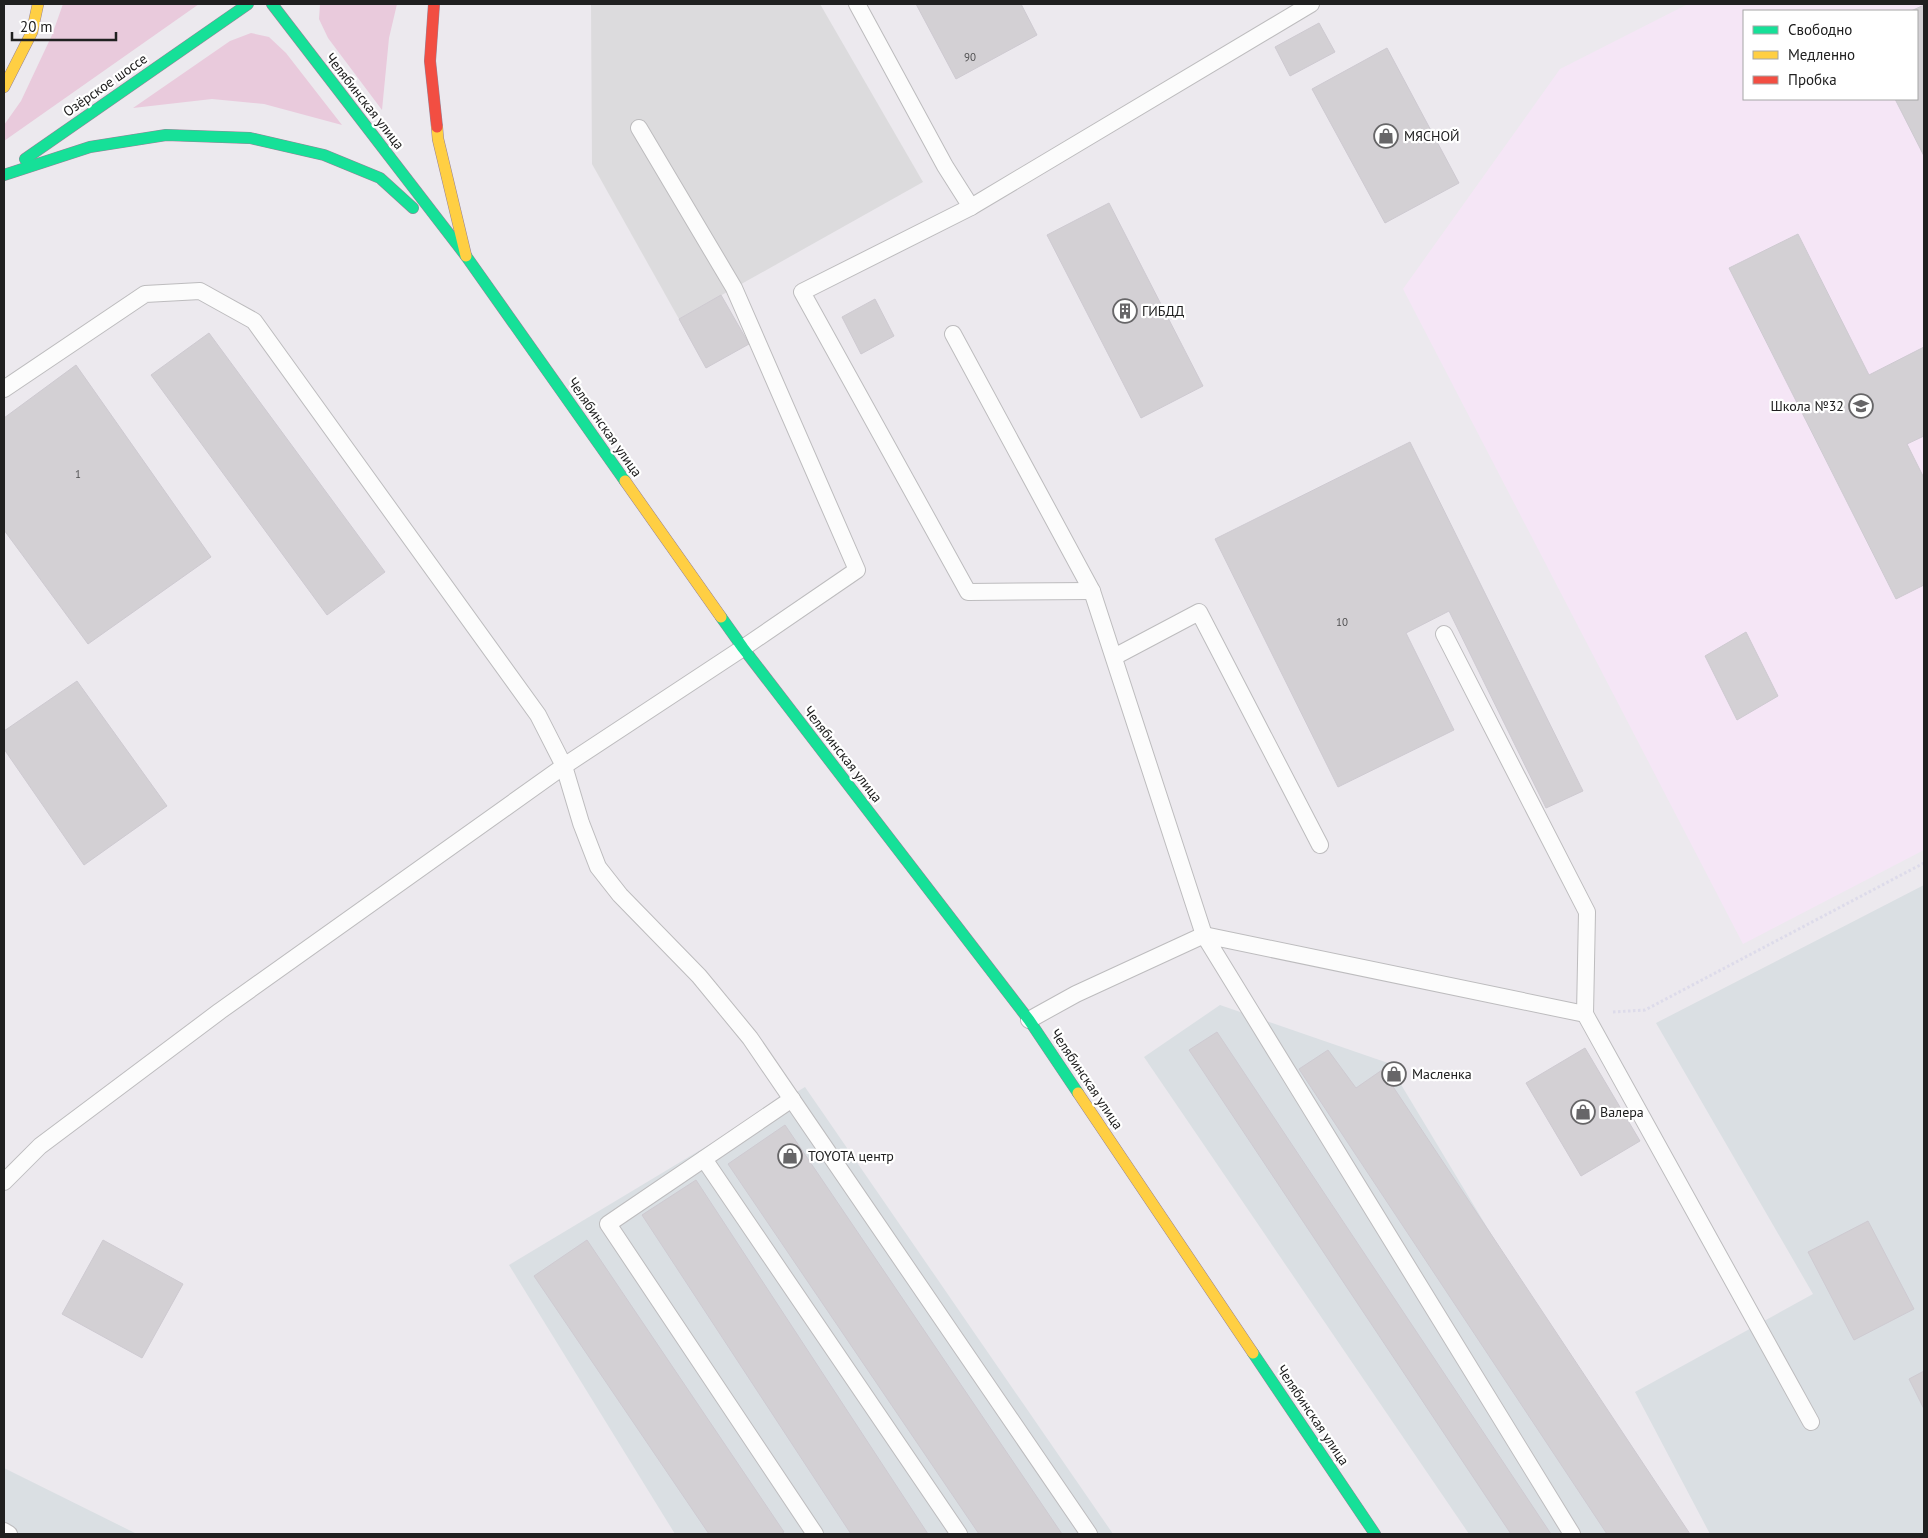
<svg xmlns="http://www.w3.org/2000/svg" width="1928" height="1538" font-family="'PT Sans',sans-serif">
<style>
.industrial{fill:#dadfe3}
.education{fill:#f5e6f6;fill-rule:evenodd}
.grass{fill:#e9cadc}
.parking{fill:#dcdbdd}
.building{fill:#d3d0d4;stroke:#cecad1}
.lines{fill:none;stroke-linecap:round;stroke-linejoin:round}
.lane-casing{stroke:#bdbcbe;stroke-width:18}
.fast-casing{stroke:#968296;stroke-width:12}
.slow-casing{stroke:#968296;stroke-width:12}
.jam-casing{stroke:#968296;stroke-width:12}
.path{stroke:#dddbea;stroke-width:3;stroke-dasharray:2.5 2.5;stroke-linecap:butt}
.lane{stroke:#fcfcfc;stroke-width:16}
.fast{stroke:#16e098;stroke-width:11}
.slow{stroke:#ffcf43;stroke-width:11}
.jam{stroke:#f24e42;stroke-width:11}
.labels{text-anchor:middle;stroke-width:4.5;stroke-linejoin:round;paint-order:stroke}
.number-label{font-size:11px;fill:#4e4e4f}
.street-label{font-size:14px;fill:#202020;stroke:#fff}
.poi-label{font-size:14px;fill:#202020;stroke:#fff;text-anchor:start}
</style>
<rect width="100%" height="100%" fill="#ece9ee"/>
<g class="industrial">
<path d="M1924 885V1534H1710L1635 1392 1813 1294 1656 1023Z"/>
<path d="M1220 1005 1388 1063 1672 1534H1469L1144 1057Z"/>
<path d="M805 1087 1113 1534H675L509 1265Z"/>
<path d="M4 1468 137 1534H4Z"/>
</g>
<path class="education" d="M1688 4H1924V850L1743 944 1403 289 1560 69ZM1744 11H1917V99H1744Z"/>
<g class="grass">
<path d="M63 4H199L4 141V125L21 101 52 35Z"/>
<path d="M320 4H397L389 38 382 110 328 38 319 19Z"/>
<path d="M251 33 269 37 286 53 342 125 264 104 212 99 133 108 230 41Z"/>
</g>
<path class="parking" d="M591 4H820L923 182 679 319 592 164Z"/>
<g class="building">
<path d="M916 4H1021L1037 35 956 79Z"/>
<path d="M1924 5V156L1895 99H1917V11H1911Z"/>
<path d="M1319 23 1335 52 1290 76 1275 47Z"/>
<path d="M1387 48 1459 183 1385 223 1312 89Z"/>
<path d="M1109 203 1203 386 1141 418 1047 235Z"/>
<path d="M1798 234 1869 375 1924 347V436L1907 444 1924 478V585L1896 599 1729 268Z"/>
<path d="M721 295 749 344 706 368 679 319Z"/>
<path d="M875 299 894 336 861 354 842 317Z"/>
<path d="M209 333 385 572 327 615 151 375Z"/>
<path d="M76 365 211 557 88 644 4 530V418Z"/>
<path d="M1410 442 1583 791 1546 808 1449 611 1406 633 1454 730 1338 787 1215 539Z"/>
<path d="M1746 632 1778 696 1737 720 1705 656Z"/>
<path d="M77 681 167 806 84 865 4 749V731Z"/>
<path d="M1217 1032 1551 1534H1511L1189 1050Z"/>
<path d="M1585 1048 1640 1141 1581 1176 1526 1083Z"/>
<path d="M1328 1050 1356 1088 1382 1070 1690 1534H1607L1299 1069Z"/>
<path d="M785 1125 1062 1534H979L728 1164Z"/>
<path d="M696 1180 928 1534H851L642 1215Z"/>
<path d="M1868 1221 1914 1309 1854 1340 1808 1252Z"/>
<path d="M103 1240 183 1284 142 1358 62 1314Z"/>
<path d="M587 1240 784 1532 781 1534H709L534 1276Z"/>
<path d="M1924 1371V1409L1909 1379Z"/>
</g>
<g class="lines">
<g class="lane-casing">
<g id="lane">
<path d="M857 4 945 166 971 207"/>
<path d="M953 334 1092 591 1204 935 1076 994 1029 1020"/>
<path d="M4 389 145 294 200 291 254 321 538 715 564 766 581 823 598 867 620 895 699 976 750 1038 1089 1534"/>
<path d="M1092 591 968 592 802 292 971 207 1311 4"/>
<path d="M1444 634 1587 912 1585 1014"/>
<path d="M1114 657 1199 612 1320 845"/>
<path d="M792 1099 608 1224 815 1534"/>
<path d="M704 1159 959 1534"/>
<path d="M4 1182 40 1146 220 1011 564 766 743 648 857 570 734 288 639 128"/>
<path d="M4 1531 9 1534"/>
<path d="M1572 1534 1204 935 1585 1014 1811 1422"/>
</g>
</g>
<g class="fast-casing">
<g id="fast">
<path d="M272 4 466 256 625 481"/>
<path d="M25 159 248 4"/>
<path d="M4 175 90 147 166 135 250 138 324 155 380 178 413 208"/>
<path d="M721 617 743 648 1029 1020 1078 1093"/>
<path d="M1253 1353 1375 1534"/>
</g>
</g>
<g class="slow-casing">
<g id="slow">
<path d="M4 87 32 32 38 4"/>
<path d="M437 127 438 139 466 256"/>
<path d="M625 481 721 617"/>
<path d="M1078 1093 1253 1353"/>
</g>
</g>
<g class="jam-casing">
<path id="jam" d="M434 4 430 61 437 127"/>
</g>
<path class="path" d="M1613 1012 1645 1010 1924 863"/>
<use href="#lane" class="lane"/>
<use href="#fast" class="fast"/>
<use href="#slow" class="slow"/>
<use href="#jam" class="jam"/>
</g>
<defs>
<g id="shop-ring" transform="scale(1.25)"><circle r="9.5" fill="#fff" stroke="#676668" stroke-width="1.5"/><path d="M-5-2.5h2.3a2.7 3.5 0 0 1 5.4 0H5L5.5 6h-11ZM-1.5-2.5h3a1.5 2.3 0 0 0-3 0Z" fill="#676668"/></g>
<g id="building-ring" transform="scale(1.25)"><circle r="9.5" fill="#fff" stroke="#676668" stroke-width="1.5"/><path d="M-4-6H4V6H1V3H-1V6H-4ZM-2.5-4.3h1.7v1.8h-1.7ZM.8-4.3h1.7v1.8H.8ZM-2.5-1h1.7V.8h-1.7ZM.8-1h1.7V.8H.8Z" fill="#676668"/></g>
<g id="school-ring" transform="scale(1.25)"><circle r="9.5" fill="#fff" stroke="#676668" stroke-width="1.5"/><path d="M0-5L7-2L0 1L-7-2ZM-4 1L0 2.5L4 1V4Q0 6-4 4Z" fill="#676668"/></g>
</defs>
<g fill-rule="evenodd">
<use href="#shop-ring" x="1386" y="136"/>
<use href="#building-ring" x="1125" y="311"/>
<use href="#school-ring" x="1861" y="406"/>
<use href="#shop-ring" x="1394" y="1074"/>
<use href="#shop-ring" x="1583" y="1112"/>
<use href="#shop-ring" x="790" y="1156"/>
</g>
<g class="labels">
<g class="number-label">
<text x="970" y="61">90</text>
<text x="78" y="478">1</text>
<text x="1342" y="626">10</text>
</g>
<g class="street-label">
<text transform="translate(105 85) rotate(-35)" y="5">Озёрское шоссе</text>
<text transform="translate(365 101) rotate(52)" y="5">Челябинская улица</text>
<text transform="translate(605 427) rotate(55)" y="5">Челябинская улица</text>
<text transform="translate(843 754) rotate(52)" y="5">Челябинская улица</text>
<text transform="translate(1087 1079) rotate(56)" y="5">Челябинская улица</text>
<text transform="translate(1313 1415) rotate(56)" y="5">Челябинская улица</text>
</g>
<g class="poi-label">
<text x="1404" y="141">МЯСНОЙ</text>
<text x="1142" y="316">ГИБДД</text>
<text x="1844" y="411" text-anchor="end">Школа №32</text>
<text x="1412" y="1079">Масленка</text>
<text x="1600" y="1117">Валера</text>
<text x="808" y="1161">TOYOTA центр</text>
</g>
</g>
<rect width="1928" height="1538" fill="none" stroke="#202020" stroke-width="10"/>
<rect x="1743" y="10" width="175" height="90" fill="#ffffff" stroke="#a6a6a6"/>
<rect x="1753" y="26" width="25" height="8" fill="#16e098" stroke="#a6a6a6"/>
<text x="1788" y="35" font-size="15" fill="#202020">Свободно</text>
<rect x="1753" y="51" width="25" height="8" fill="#ffcf43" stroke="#a6a6a6"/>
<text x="1788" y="60" font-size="15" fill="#202020">Медленно</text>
<rect x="1753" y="76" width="25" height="8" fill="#f24e42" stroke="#a6a6a6"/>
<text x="1788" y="85" font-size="15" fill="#202020">Пробка</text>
<path d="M12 32v8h104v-8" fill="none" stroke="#202020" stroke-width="2.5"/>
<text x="20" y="32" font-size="15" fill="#202020" stroke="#ffffff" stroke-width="4" paint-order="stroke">20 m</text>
</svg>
